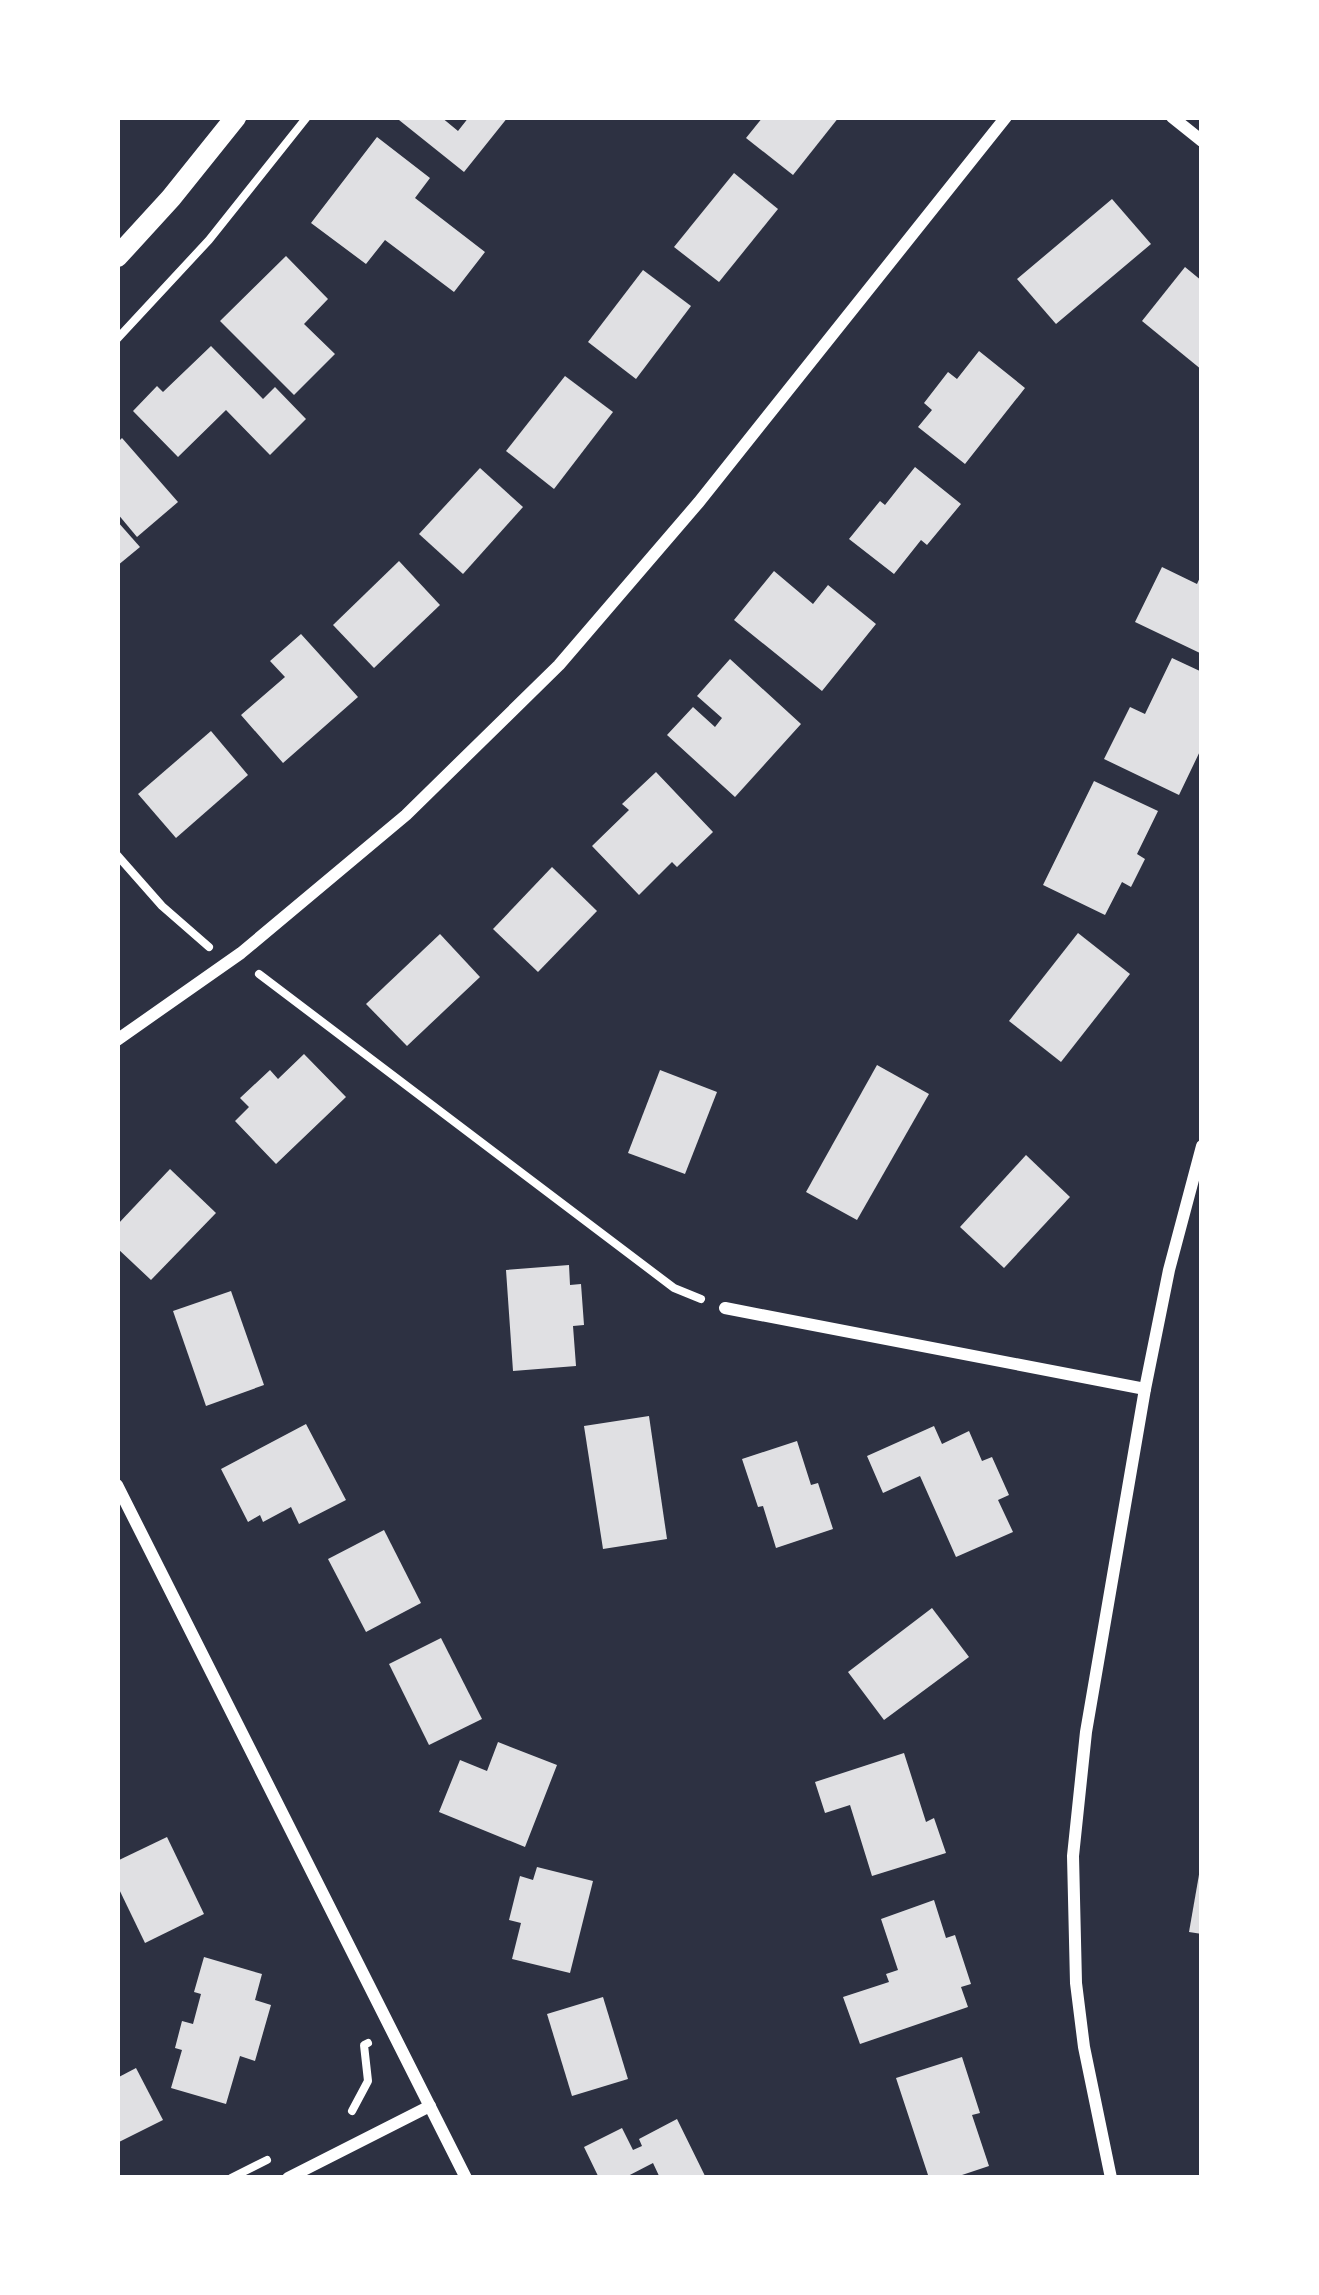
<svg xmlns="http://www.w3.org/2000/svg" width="1319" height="2295" font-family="Rubik,sans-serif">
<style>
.building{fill:#e0e0e3}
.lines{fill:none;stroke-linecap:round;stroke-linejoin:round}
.path{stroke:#fff;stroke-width:8}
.minor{stroke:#fff;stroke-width:12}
.tertiary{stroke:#fff;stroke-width:21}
</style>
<rect width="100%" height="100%" fill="#2d3142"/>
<g class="building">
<path d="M402 117H441L458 131 469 117H508L464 172 399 120Z"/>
<path d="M763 117H839L793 175 746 138Z"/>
<path d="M377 137 430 178 415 198 485 252 454 292 385 240 366 264 311 223Z"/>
<path d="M734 173 778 209 719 282 674 247Z"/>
<path d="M1112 199 1151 244 1056 324 1017 279Z"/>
<path d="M286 256 328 299 304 324 335 354 294 395 220 321Z"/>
<path d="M1185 267 1202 281V370L1142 321Z"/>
<path d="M643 270 691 306 636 379 588 342Z"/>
<path d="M211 346 263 399 275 387 306 419 270 455 226 410 178 457 133 411 157 386 163 392Z"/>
<path d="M979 351 1025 388 965 464 918 427 932 410 924 403 948 372 957 379Z"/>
<path d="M565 376 613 412 554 489 506 451Z"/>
<path d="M122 438 178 502 137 537 117 513V443Z"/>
<path d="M915 467 961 504 927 545 921 540 894 574 849 539 880 501 885 505Z"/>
<path d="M480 468 523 507 463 574 419 534Z"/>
<path d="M117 521 140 547 117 566Z"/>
<path d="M399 561 440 605 374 668 333 625Z"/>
<path d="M1162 567 1197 584 1202 573V654L1135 622Z"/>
<path d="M774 571 813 604 828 585 876 624 822 691 734 620Z"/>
<path d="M301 634 358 697 283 763 241 715 285 677 270 661Z"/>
<path d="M1172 658 1202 672V747L1179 795 1104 759 1130 707 1145 714Z"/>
<path d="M730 659 801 724 735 797 667 735 693 707 715 727 722 718 697 696Z"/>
<path d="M211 731 248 775 176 838 138 794Z"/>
<path d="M656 772 713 832 677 867 672 862 639 895 592 846 629 810 622 804Z"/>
<path d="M1094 781 1158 811 1137 854 1145 859 1131 887 1122 882 1105 915 1043 885Z"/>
<path d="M552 867 597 911 538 972 493 929Z"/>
<path d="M1078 933 1130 974 1061 1062 1009 1021Z"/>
<path d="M440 934 480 977 407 1046 366 1004Z"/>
<path d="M304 1054 346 1097 276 1164 235 1121 249 1107 240 1098 270 1070 278 1079Z"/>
<path d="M877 1065 929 1094 857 1220 806 1192Z"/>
<path d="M660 1070 717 1092 685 1174 628 1153Z"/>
<path d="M1026 1155 1070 1197 1004 1268 960 1227Z"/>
<path d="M170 1169 216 1213 151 1280 117 1248V1225Z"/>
<path d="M569 1265 570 1285 581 1284 584 1325 573 1326 576 1366 513 1371 506 1270Z"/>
<path d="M231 1291 264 1385 206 1406 173 1311Z"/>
<path d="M649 1416 667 1539 603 1549 584 1426Z"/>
<path d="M306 1424 346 1500 299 1524 291 1507 263 1522 260 1515 248 1522 221 1469Z"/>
<path d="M934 1426 942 1444 969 1431 982 1461 992 1457 1009 1495 998 1500 1013 1532 956 1557 920 1476 883 1493 867 1456Z"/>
<path d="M797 1441 811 1485 818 1483 833 1529 776 1548 763 1506 758 1507 742 1459Z"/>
<path d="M384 1530 421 1603 366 1632 328 1559Z"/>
<path d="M932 1608 969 1657 884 1720 848 1672Z"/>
<path d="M441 1638 482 1719 429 1745 389 1664Z"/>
<path d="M498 1742 557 1765 525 1847 439 1812 460 1760 487 1771Z"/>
<path d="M904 1753 926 1822 934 1818 946 1853 872 1876 850 1805 825 1813 815 1782Z"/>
<path d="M167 1837 204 1914 145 1943 117 1885V1861Z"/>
<path d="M537 1867 593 1881 570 1973 512 1959 521 1923 509 1920 520 1876 533 1880Z"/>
<path d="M1200 1869H1202V1934L1189 1932Z"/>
<path d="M934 1900 946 1938 955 1935 971 1984 961 1987 968 2007 860 2044 843 1997 889 1982 886 1974 898 1970 881 1919Z"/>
<path d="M204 1957 262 1974 255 2000 271 2005 255 2061 240 2056 226 2104 171 2088 182 2050 175 2048 182 2021 193 2024 201 1994 194 1992Z"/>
<path d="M603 1997 628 2079 572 2096 547 2014Z"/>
<path d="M962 2057 980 2113 972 2115 989 2166 953 2178H929L896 2078Z"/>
<path d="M136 2068 163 2120 117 2143V2078Z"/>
<path d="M677 2119 706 2178H660L653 2163 624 2178H599L584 2147 622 2128 633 2150 642 2146 639 2139Z"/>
</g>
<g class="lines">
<g class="path">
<path d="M117 339 209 240 307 117"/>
<path d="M117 855 162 906 209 947"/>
<path d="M259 974 674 1288 701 1299"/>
<path d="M352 2111 368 2081 364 2045 368 2043"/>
<path d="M231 2178 267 2160"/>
</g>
<g class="minor">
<path d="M1172 117 1202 141"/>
<path d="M117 1040 241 953 406 815 559 665 699 502 1006 117"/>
<path d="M725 1308 1145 1389"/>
<path d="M117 1485 466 2178"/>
<path d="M288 2178 430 2106"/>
<path d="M1111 2178 1084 2047 1076 1983 1073 1856 1086 1732 1145 1389 1169 1270 1202 1146"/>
</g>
<path class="tertiary" d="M117 257 171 198 236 117"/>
</g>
<rect width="1319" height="2295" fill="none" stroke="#ffffff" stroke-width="240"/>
</svg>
